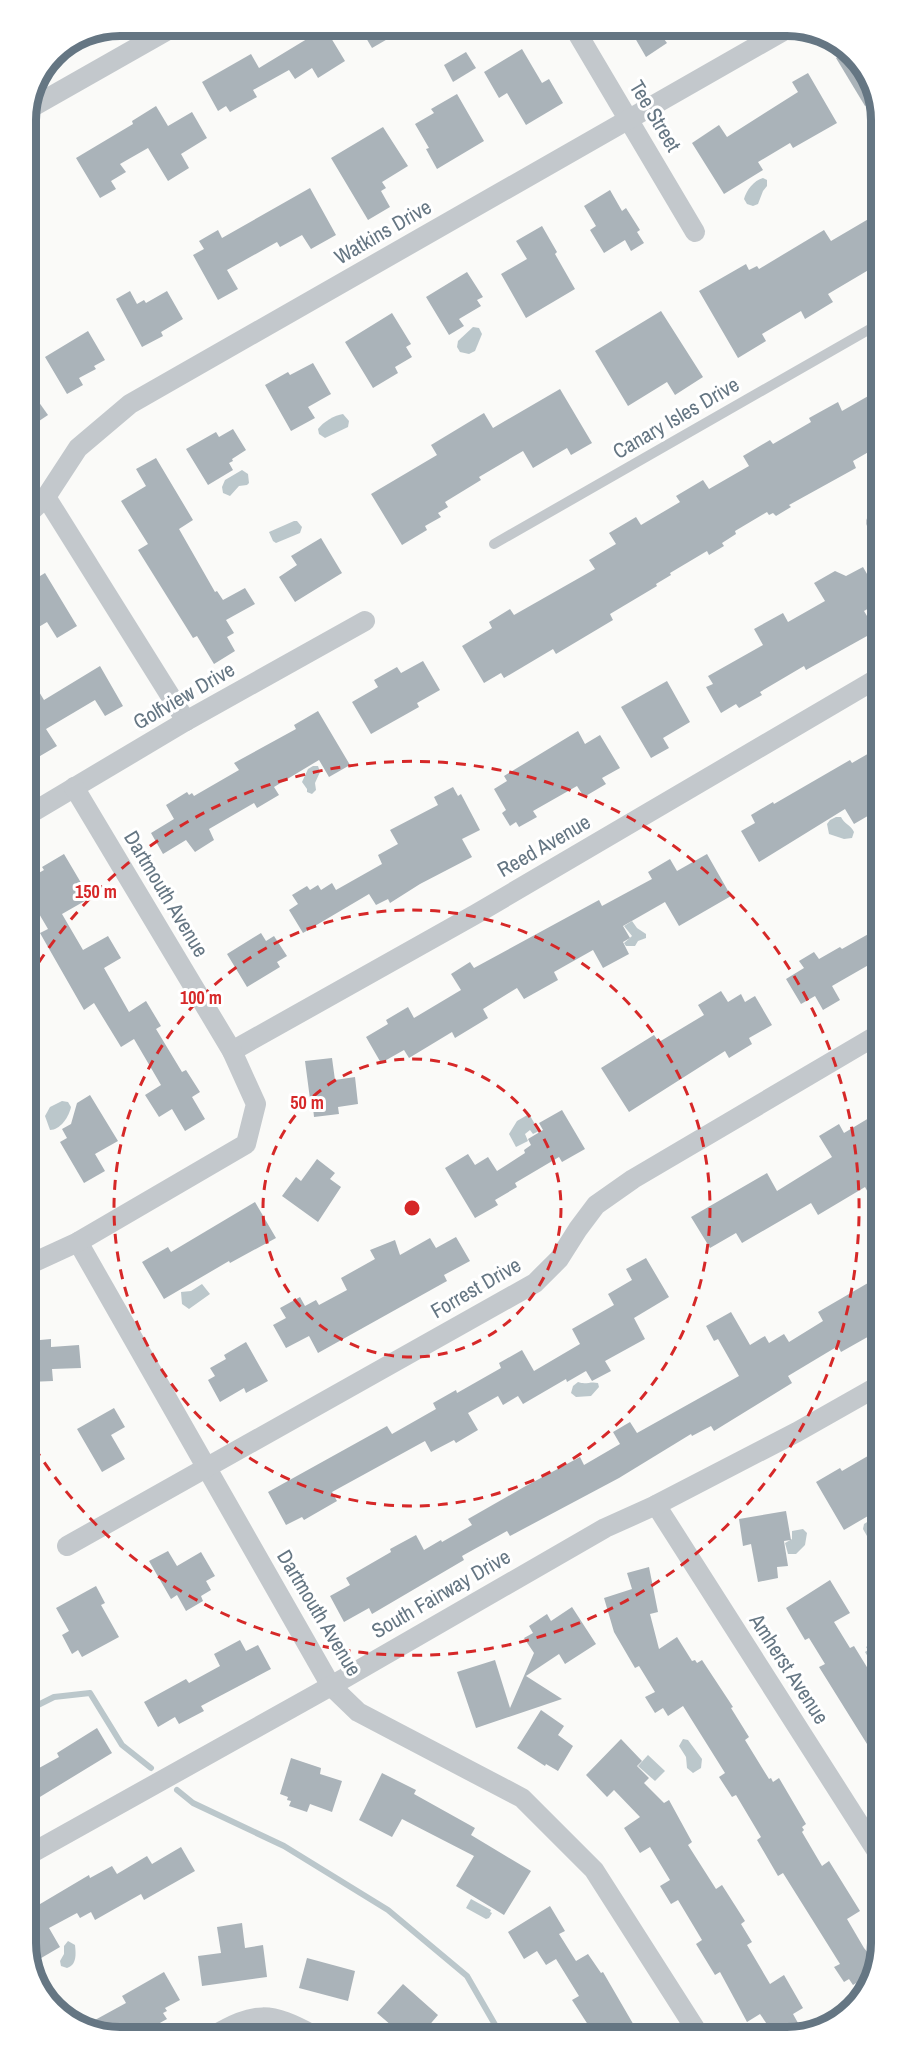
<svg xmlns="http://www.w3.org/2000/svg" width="907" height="2063" font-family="'Archivo Narrow',sans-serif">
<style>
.water{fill:#bbc7cb}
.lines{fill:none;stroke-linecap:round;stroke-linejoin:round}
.stream{stroke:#bbc7cb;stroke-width:6}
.building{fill:#aab3b9}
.service{stroke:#c3c8cc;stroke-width:10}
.minor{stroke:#c3c8cc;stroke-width:20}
.ring{fill:none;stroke:#d62828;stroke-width:3;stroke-dasharray:10 8}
.labels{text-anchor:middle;stroke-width:6;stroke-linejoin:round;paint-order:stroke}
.street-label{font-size:21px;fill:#657683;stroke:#fff}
.rim{fill:none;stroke:#657683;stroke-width:8}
.centre{fill:#d62828;stroke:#fff;stroke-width:3}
.ring-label{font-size:18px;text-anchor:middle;font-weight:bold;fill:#d62828;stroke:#fff;stroke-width:6;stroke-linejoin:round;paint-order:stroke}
</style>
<rect width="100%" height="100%" fill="#fafaf8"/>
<g class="water">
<path d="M763 178 767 180V186L763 191 758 204 753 206 747 204 744 199C746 191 754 180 763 178Z"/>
<path d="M473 327 479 328 482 334 475 351 469 354 460 352 457 347 458 341Z"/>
<path d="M343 414 349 421 348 427 325 438 319 434 318 429C323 422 335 415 343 414Z"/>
<path d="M242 470 248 474 249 483 247 485 239 486 230 496 223 493 222 487 225 480Z"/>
<path d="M294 521H297L302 527 300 533 276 543 273 541 269 532Z"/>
<path d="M313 766H318L320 772 315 783 316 790 312 794 307 792V789L302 782 308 769Z"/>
<path d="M836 817H841C844 824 851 825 854 832L852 838 844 839 829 834 827 824 830 820Z"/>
<path d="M632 921 637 928 646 934V938L638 941 635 946H626L624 943 632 936 624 926Z"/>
<path d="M62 1101 68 1102 71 1107C69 1117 60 1130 50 1130L45 1116 50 1107Z"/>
<path d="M529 1114 539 1131 533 1134 530 1130 525 1134 528 1141 516 1147 509 1134 517 1121Z"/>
<path d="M202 1284 210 1294 189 1309 182 1304 181 1292 191 1291Z"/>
<path d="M578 1382C586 1385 590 1381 598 1383L599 1387 591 1396 576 1397 571 1393 573 1386Z"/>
<path d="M880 1514V1532L871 1537 867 1536 863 1529 864 1524Z"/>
<path d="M803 1529 807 1533 805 1545 796 1554H788L785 1543 792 1539V1531Z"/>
<path d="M871 1644 872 1647 875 1646 881 1656V1678L865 1652 868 1650 866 1647Z"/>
<path d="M683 1739 688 1740 702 1759 701 1768 693 1773 687 1768 686 1757 679 1746Z"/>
<path d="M648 1755 665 1771 655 1781 638 1766Z"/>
<path d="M471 1899 491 1910 490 1912 492 1913 489 1918 486 1919 466 1908Z"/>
<path d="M68 1941 75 1945C76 1954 77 1965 67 1968L61 1966 60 1961 64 1954V1946Z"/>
</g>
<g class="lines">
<g class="stream">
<path d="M30 1709 54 1697 90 1693 122 1745 151 1768"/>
<path d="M177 1790 193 1803 284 1846 388 1910 467 1976 501 2035"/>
</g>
</g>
<g class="building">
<path d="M359 26H410L372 48Z"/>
<path d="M628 26H686L664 39 667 43 646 57Z"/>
<path d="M325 28 345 61 318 78 312 68 295 79 289 70 253 90 257 97 230 112 226 106 218 111 202 82 251 54 259 68Z"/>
<path d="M522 49 542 83 549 79 563 103 526 125 507 93 499 98 484 72Z"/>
<path d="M849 50 876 89V100L865 106 836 58Z"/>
<path d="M466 52 476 68 453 82 444 65Z"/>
<path d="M808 73 837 123 793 148 790 143 758 162 763 170 724 194 692 143 719 125 727 137 798 92 792 82Z"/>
<path d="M457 94 484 141 437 169 426 149 429 148 415 124 434 113 431 109Z"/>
<path d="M156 106 168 126 192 112 207 138 181 154 189 168 168 181 148 148 120 164 126 172 111 181 116 189 100 198 76 158 133 124 132 121Z"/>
<path d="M383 127 408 166 382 182 386 188 381 191 390 207 368 220 331 158Z"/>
<path d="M310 188 336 235 311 249 302 235 280 247 277 242 227 270 238 289 218 300 193 255 204 249 199 241 218 230 222 238Z"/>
<path d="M610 190 622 211 626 208 640 230 637 232 644 243 631 251 625 240 604 253 590 230 596 226 584 206Z"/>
<path d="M877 214V265L828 294 833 302 805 319 801 311 762 334 766 341 738 358 699 291 746 264 749 270 757 266 759 269 824 230 831 241Z"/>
<path d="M542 226 557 252 555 254 575 289 526 318 501 274 527 259 516 241Z"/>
<path d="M467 272 483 297 477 300 481 306 459 319 464 326 449 335 426 297Z"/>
<path d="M130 291 137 304 144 300 146 303 167 291 183 319 161 332 163 336 142 347 116 299Z"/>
<path d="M661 311 703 377 675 395 667 382 628 406 595 351Z"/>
<path d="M392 313 411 344 406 347 412 357 395 367 398 373 373 388 345 342Z"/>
<path d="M88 331 105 360 94 366 96 369 79 378 83 385 67 394 45 357Z"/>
<path d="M313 363 331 394 308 407 315 418 291 431 265 385 288 372 290 375Z"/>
<path d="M26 384 48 415 27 429 26 399Z"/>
<path d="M560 389 592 443 571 455 567 448 533 468 523 451 479 477 481 480 445 502 448 507 438 513 441 517 425 526 427 530 402 545 371 494 437 455 431 445 484 413 493 428Z"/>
<path d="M877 391V447L853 461 856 468 789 505 791 507 776 516 773 513 769 515 767 512 735 531 736 534 722 543 724 546 709 555 707 551 670 573 671 575 656 584 657 586 610 614 613 620 556 654 553 649 504 678 501 673 484 683 462 646 492 628 489 622 510 609 514 615 595 569 589 560 616 544 609 533 636 517 641 525 680 502 676 496 703 480 709 489 749 466 743 456 770 440 773 444 811 422 809 418 838 402 842 411Z"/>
<path d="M233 429 246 450 232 459 233 461 229 463 233 470 208 485 186 449 216 432 219 437Z"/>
<path d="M156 458 193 520 179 529 215 592 217 591 223 600 245 588 255 604 226 620 234 633 227 637 235 651 214 664 197 636 193 638 138 550 148 544 121 501 146 486 136 469Z"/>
<path d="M321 538 342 573 295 602 279 577 297 565 291 556Z"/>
<path d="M863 567 878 593V603L864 611 876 631 806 670 804 666 760 692 762 695 739 708 736 704 721 713 706 687 713 684 708 676 763 645 754 629 783 613 788 622 825 601 814 583 835 571 846 576Z"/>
<path d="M45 573 77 626 57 638 47 622 27 634V584Z"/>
<path d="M423 661 440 690 417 703 419 707 371 734 352 702 378 687 374 680 397 667 401 673Z"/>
<path d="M100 666 123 706 105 716 95 700 46 729 57 746 35 759 33 755 27 758V672L44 700Z"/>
<path d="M667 681 690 722 663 738 669 748 651 758 621 707Z"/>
<path d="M318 711 350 765 329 777 319 760 274 787 279 795 257 808 254 803 209 829 214 840 195 852 186 840 163 854 151 833 174 819 166 805 187 792 189 795 192 793 194 796 239 770 234 763 296 729 294 725Z"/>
<path d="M578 731 585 744 600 735 620 768 602 778 606 784 584 797 577 786 533 811 537 817 519 827 516 822 510 826 502 813 506 810 494 789 507 781 504 776Z"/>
<path d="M878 748V810L854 824 845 809 759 862 741 831 755 823 751 815 773 802 774 804 850 760 852 763Z"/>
<path d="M453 787 458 796 461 794 480 830 462 839 472 857 420 884 390 903 388 899 376 905 369 894 303 933 289 910 298 904 292 895 307 886 310 890 318 885 321 890 332 883 336 890 382 864 378 855 398 844 390 830 438 805 434 797Z"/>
<path d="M64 854 90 898 62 914 83 950 108 936 121 958 104 968 129 1012 146 1001 161 1026 156 1029 182 1072 186 1070 200 1092 192 1097 205 1119 185 1131 172 1109 159 1117 145 1095 161 1085 134 1039 121 1047 94 1003 84 1010 40 933 48 929 28 895V879L44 870 42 867Z"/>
<path d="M707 854 731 896 679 926 665 902 623 926 630 938 623 942 629 954 603 968 593 950 554 972 558 980 524 999 517 988 483 1009 488 1018 455 1038 452 1032 409 1058 404 1050 381 1063 366 1037 388 1024 386 1020 408 1007 414 1018 461 990 451 974 470 962 474 968 599 900 602 906 652 879 648 872 670 859 677 871Z"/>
<path d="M879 928V959L832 986 840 1000 823 1010 815 996 801 1004 786 979 804 968 799 961 814 952 819 959 840 947 842 949Z"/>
<path d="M261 933 266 941 274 936 287 956 277 962 280 967 247 987 227 954Z"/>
<path d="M721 991 728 1002 741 994 745 1002 755 996 772 1025 749 1038 752 1044 729 1058 725 1051 629 1112 601 1068 654 1035 659 1042 704 1015 698 1005Z"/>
<path d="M332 1058 335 1080 355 1077 358 1104 338 1107 339 1114 314 1117 312 1098 310 1099 305 1061Z"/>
<path d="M90 1095 118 1141 95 1154 105 1171 84 1183 60 1142 67 1138 62 1129 71 1124 77 1103Z"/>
<path d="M562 1110 585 1149 562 1162 559 1157 515 1183 517 1187 495 1200 498 1205 475 1218 445 1168 468 1154 475 1165 488 1157 497 1171 525 1153 524 1150 531 1145 528 1139 543 1130 539 1123Z"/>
<path d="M879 1112V1212L865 1187 818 1215 811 1203 742 1243 736 1233 710 1248 691 1217 767 1173 777 1191 832 1157 819 1136 839 1124 844 1133Z"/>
<path d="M317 1159 335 1173 330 1179 341 1187 318 1222 282 1196 296 1177 301 1181Z"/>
<path d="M255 1202 276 1238 230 1263 229 1261 164 1299 142 1262 168 1247 171 1252Z"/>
<path d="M456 1237 470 1261 444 1275 447 1281 318 1353 309 1336 286 1348 273 1325 286 1318 280 1308 300 1297 305 1306 316 1300 319 1305 347 1290 341 1278 375 1259 370 1250 395 1240 400 1255 430 1238 436 1248Z"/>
<path d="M646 1258 669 1297 634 1318 645 1339 605 1361 611 1371 592 1381 586 1371 567 1382 566 1379 523 1404 518 1396 503 1405 498 1396 468 1413 478 1430 456 1443 454 1440 431 1452 425 1441 332 1492 337 1501 304 1520 302 1517 286 1525 268 1492 387 1426 392 1434 436 1409 433 1403 456 1390 457 1393 501 1368 499 1363 522 1350 534 1371 580 1344 572 1329 614 1305 608 1294 632 1280 626 1269Z"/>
<path d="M880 1276V1330L841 1352 838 1346 788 1376 792 1383 714 1431 711 1426 692 1436 691 1434 619 1478 510 1536 507 1531 462 1556 464 1560 372 1614 369 1608 344 1622 330 1596 350 1585 346 1578 391 1552 390 1549 416 1535 424 1550 441 1540 442 1542 472 1525 468 1519 524 1487 580 1457 584 1465 620 1444 613 1432 630 1422 637 1433 739 1376 718 1339 714 1341 706 1326 731 1312 750 1345 765 1336 769 1343 784 1334 789 1342 823 1321 818 1312Z"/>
<path d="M51 1339V1347L79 1345 81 1368 52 1369 53 1381 29 1382V1341Z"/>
<path d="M246 1342 268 1381 246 1393 244 1388 220 1402 208 1380 215 1376 210 1368 226 1359 224 1355Z"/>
<path d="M114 1408 125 1427 111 1435 125 1459 102 1472 77 1429Z"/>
<path d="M873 1453 880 1465V1509L844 1530 816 1482 840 1468 842 1471Z"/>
<path d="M786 1511 791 1540 784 1541 788 1566 777 1567 778 1578 758 1582 751 1544 743 1546 739 1519Z"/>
<path d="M168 1551 177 1566 201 1552 215 1576 206 1581 211 1590 201 1596 203 1601 186 1611 177 1595 171 1599 149 1561Z"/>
<path d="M649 1567 658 1612 650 1614 659 1649 677 1637 692 1661 695 1660 697 1663 702 1660 733 1707 731 1708 749 1737 745 1740 769 1779 771 1778 773 1782 779 1778 789 1795 806 1824 802 1827 804 1830 802 1832 822 1866 829 1861 860 1911 847 1919 864 1948 869 1954 881 1947 872 1973 853 1985 849 1979 844 1982 834 1967 840 1964 783 1873 778 1876 757 1840 761 1837 736 1795 732 1797 719 1777 725 1773 683 1706 668 1716 663 1708 655 1713 645 1697 655 1692 639 1666 635 1668 614 1632 604 1598 632 1589 627 1573Z"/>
<path d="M830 1580 850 1613 834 1622 850 1648 854 1646 881 1690V1735L867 1744 819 1667 825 1664 809 1638 805 1640 786 1608Z"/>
<path d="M96 1586 105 1603 101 1605 119 1637 82 1657 78 1650 72 1654 62 1635 69 1631 56 1608Z"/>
<path d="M572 1607 596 1644 565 1664 559 1654 526 1676 562 1699 476 1728 457 1672 495 1660 510 1708 534 1653 524 1638 533 1633 529 1626 547 1614 551 1621Z"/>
<path d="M240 1640 246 1651 258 1645 271 1669 201 1706 204 1711 179 1724 175 1717 158 1727 144 1702 186 1679 189 1683 220 1666 214 1654Z"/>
<path d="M541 1710 564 1726 558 1735 573 1746 558 1771 546 1764 545 1766 517 1748Z"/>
<path d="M97 1728 112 1753 30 1803V1773L59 1757 57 1753Z"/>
<path d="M621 1739 642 1761 637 1766 649 1778 644 1783 664 1803 669 1800 692 1842 688 1845 716 1889 722 1885 745 1921 741 1924 752 1942 747 1945 770 1984 784 1975 803 2008 793 2014 798 2023 793 2026 796 2033H773L760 2014 747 2022 720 1972 715 1975 696 1944 702 1940 678 1900 671 1904 660 1886 670 1880 650 1847 640 1853 624 1828 640 1817 614 1790 607 1797 586 1775Z"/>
<path d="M291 1758 321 1768 320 1774 342 1781 332 1812 310 1804 307 1812 289 1806 291 1801 287 1800 288 1797 280 1794Z"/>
<path d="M382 1773 416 1790 414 1794 475 1828 471 1835 531 1871 504 1915 456 1886 474 1856 402 1819 392 1837 359 1820Z"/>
<path d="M181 1847 195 1871 144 1900 141 1894 95 1920 91 1912 80 1918 77 1913 49 1928 60 1947 31 1964 30 1910 89 1875 90 1878 112 1866 117 1874 147 1856 152 1864Z"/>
<path d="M550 1906 565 1931 559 1934 576 1961 588 1954 601 1973 603 1972 639 2034H594L572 2000 579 1996 556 1959 546 1965 537 1951 524 1959 508 1932Z"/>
<path d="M242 1923 245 1948 263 1945 267 1977 202 1986 198 1956 221 1953 217 1927Z"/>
<path d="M307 1958 355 1971 348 2001 299 1988Z"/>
<path d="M164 1972 180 2000 165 2008 167 2011 163 2013 167 2019 149 2029 147 2024 123 2037H113L84 2026 126 2003 122 1996Z"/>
<path d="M403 1984 438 2015 421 2035H397L390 2028 392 2026 377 2013Z"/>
</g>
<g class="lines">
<path class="service" d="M494 544 877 325"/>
<g class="minor">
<path d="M573 26 695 232"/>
<path d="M27 110 175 26"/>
<path d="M46 497 186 721"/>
<path d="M27 515 46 497 78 448 130 404 792 26"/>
<path d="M876 522 878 525"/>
<path d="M28 815 186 721 365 621"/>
<path d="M232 1051 476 914 878 678"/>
<path d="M78 1242 331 1686 358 1712 522 1798 594 1870 698 2033"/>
<path d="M30 1264 78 1242 246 1144 256 1104 232 1051 74 787"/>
<path d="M656 1505 881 1858"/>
<path d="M67 1546 535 1283 559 1259 578 1229 596 1205 633 1179 879 1034"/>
<path d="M30 1854 331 1686 605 1528 656 1505 797 1432 880 1385"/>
<path d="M211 2037C256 2011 269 2011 315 2036"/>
</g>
</g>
<g class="ring">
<circle cx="412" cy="1208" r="149"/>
<circle cx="412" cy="1208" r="298"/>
<path d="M29 978A447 447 0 1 1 31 1442"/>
</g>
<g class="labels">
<g class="street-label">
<text transform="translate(655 116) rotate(59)" y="7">Tee Street</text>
<text transform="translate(383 232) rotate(-30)" y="7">Watkins Drive</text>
<text transform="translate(676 418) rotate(-30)" y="7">Canary Isles Drive</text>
<text transform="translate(184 696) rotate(-30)" y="7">Golfview Drive</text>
<text transform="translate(544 846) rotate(-30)" y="7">Reed Avenue</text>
<text transform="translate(166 894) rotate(59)" y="7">Dartmouth Avenue</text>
<text transform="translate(476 1288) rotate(-30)" y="7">Forrest Drive</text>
<text transform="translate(441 1594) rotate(-30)" y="7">South Fairway Drive</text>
<text transform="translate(319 1613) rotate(59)" y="7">Dartmouth Avenue</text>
<text transform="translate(789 1669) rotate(57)" y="7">Amherst Avenue</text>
</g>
</g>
<path d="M0 0H907V2063H0ZM120 36H787A84 84 0 0 1 871 120V1943A84 84 0 0 1 787 2027H120A84 84 0 0 1 36 1943V120A84 84 0 0 1 120 36Z" fill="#fff" fill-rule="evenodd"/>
<path class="rim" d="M120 36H787A84 84 0 0 1 871 120V1943A84 84 0 0 1 787 2027H120A84 84 0 0 1 36 1943V120A84 84 0 0 1 120 36Z"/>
<circle cx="412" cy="1208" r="9" class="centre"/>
<g class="ring-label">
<text x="96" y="898">150 m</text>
<text x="201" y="1004">100 m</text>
<text x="307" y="1109">50 m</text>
</g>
</svg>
